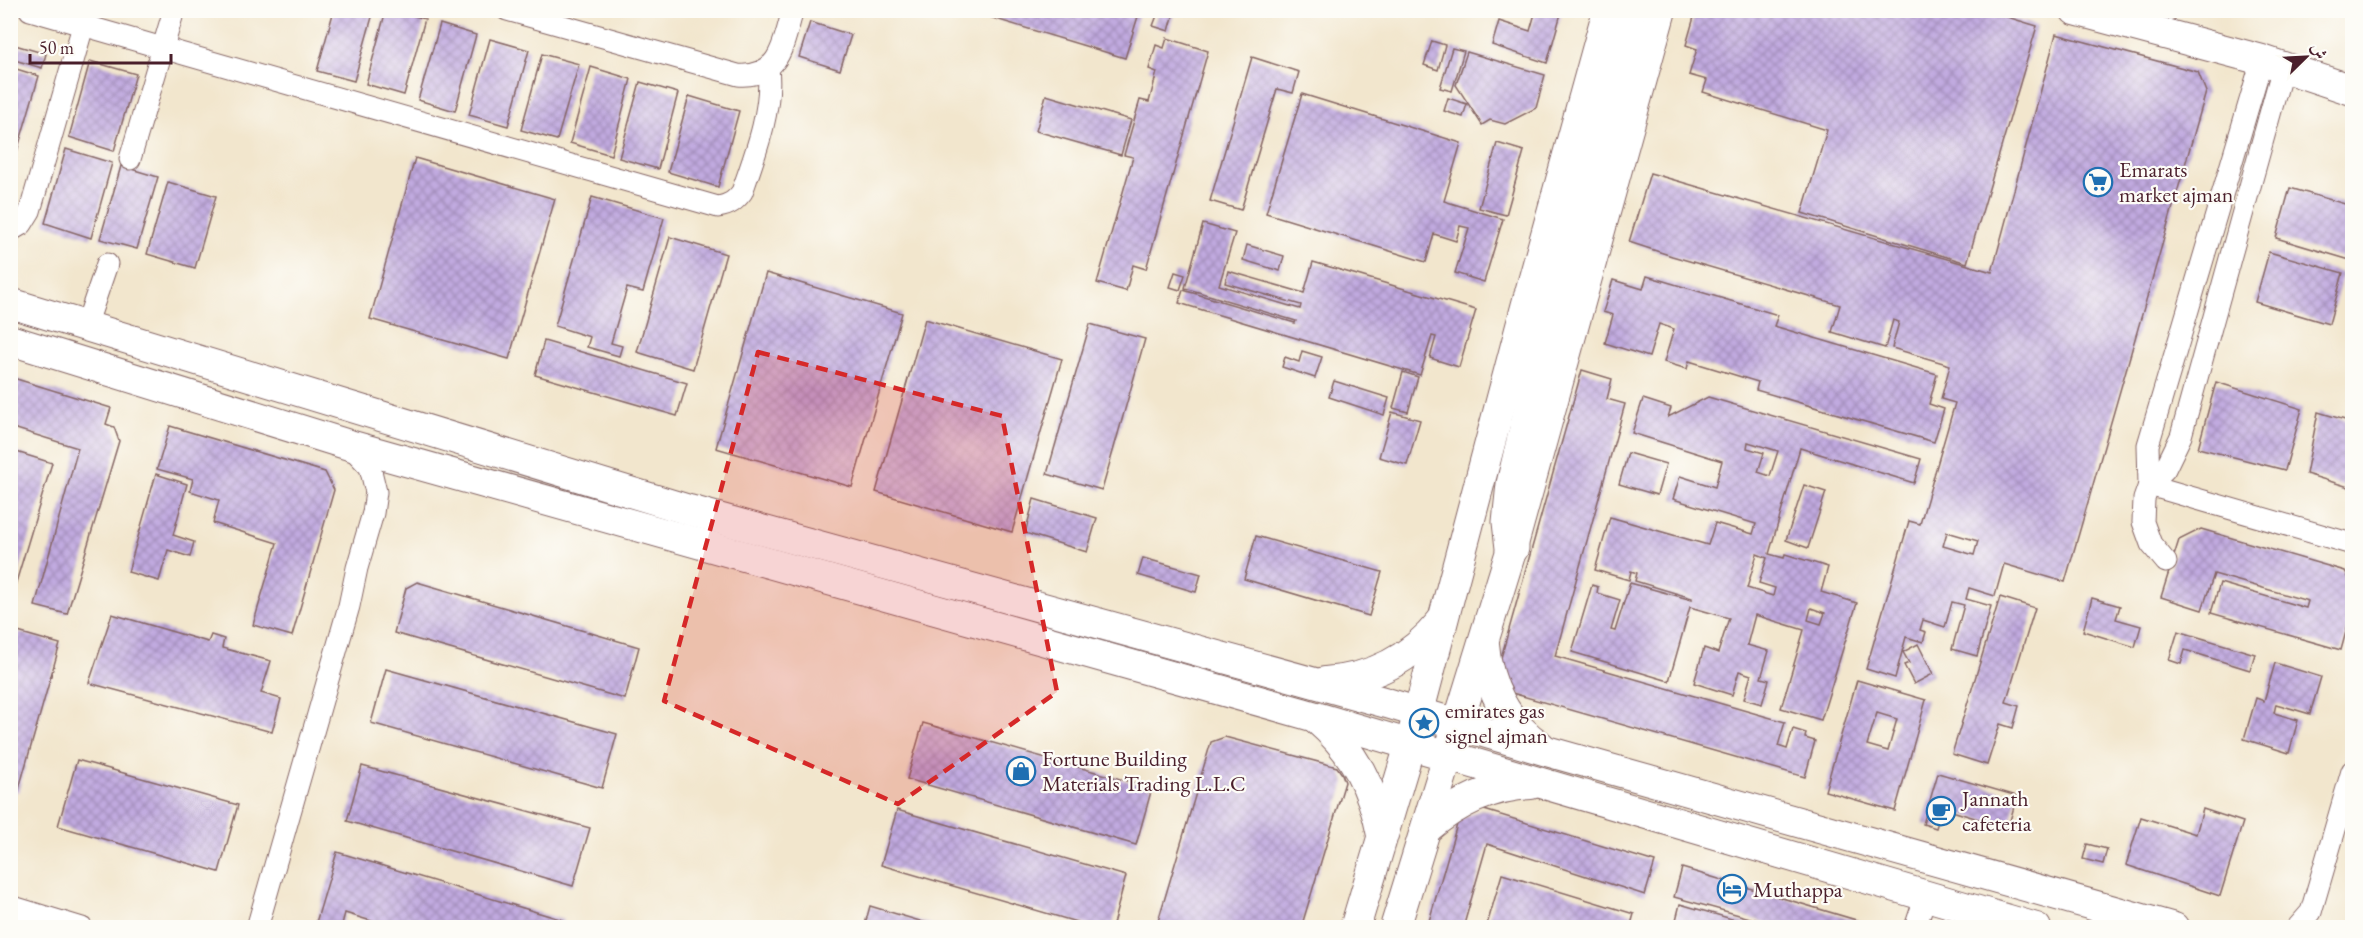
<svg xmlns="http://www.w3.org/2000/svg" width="2363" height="938" font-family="'EB Garamond',Amiri,serif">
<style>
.building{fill:url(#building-cross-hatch);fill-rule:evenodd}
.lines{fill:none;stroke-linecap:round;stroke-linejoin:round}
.minor-casing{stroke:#856564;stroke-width:23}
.secondary-casing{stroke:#856564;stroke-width:32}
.trunk-casing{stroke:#856564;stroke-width:35}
.minor{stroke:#fff;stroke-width:21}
.secondary{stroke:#fff;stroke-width:30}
.trunk{stroke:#fff;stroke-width:33}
.marked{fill:#d62828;fill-opacity:0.2;stroke:#d62828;stroke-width:4.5;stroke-dasharray:12 8;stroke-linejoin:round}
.labels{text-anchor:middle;stroke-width:4.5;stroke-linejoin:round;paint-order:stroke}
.poi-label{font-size:22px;fill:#4a1f2b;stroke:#fdfcf7;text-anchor:start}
</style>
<defs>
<pattern id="building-cross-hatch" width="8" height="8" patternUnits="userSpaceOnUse" patternTransform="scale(1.5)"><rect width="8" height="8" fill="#c1aae0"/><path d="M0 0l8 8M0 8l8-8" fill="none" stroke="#9f8ab6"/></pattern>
</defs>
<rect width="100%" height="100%" fill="#fdfcf7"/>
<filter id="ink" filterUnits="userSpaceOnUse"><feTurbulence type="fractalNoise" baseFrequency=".0167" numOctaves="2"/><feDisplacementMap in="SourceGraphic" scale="12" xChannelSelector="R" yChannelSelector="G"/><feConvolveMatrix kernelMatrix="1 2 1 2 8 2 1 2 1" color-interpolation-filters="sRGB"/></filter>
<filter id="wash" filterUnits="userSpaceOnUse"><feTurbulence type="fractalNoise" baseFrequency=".008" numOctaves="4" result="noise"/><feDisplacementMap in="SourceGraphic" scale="24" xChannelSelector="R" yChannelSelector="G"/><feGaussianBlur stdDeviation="1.35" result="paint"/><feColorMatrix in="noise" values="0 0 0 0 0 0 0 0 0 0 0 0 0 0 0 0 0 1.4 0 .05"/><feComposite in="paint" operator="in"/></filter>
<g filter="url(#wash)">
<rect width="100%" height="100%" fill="#f2e6cd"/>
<g id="blocks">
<g class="building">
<path d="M334 10H374L354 81 317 71Z"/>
<path d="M386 10H395L425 19 404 95 366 84Z"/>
<path d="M966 10H1140L1125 58Z"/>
<path d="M1159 10H1175L1169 31 1153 26Z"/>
<path d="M1536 10H1562L1547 63 1492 45 1499 21 1530 31Z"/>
<path d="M1696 10H1984L2037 26 1967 263 1802 213 1827 130 1703 92 1707 80 1689 75 1697 49 1686 45Z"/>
<path d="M810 22 851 35 840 70 799 57Z"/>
<path d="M440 24 476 35 455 111 418 100Z"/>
<path d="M2056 34 2198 72 2206 92 2065 582 2004 564 1995 596 1969 588 1966 599 1991 606 1977 656 1952 649 1964 605 1952 602 1945 627 1923 620 1920 630 1926 632 1923 642 1906 637 1895 678 1866 669 1909 521 1920 524 1955 403 1941 399 1950 365 1892 348 1899 322 1893 320 1885 348 1832 332 1840 305 1672 256 1629 242 1650 173 1992 272ZM1947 532 1978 541 1974 555 1943 546Z"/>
<path d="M1167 38 1208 51 1146 269 1133 265 1126 291 1097 283 1133 157 1124 155 1140 100 1149 102 1157 72 1149 69 1156 45 1164 48Z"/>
<path d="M490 39 529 50 508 126 469 115Z"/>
<path d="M1432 41 1445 45 1438 70 1424 65Z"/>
<path d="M15 45 46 54 42 68 11 59Z"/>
<path d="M1452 48 1464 51 1452 91 1440 88Z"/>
<path d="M1467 52 1545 75 1536 108 1505 124 1490 120 1482 125 1456 85Z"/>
<path d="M542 54 579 64 557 140 521 130Z"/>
<path d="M1252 57 1299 72 1293 93 1277 89 1241 210 1210 201Z"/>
<path d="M90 61 136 74 114 151 69 137Z"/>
<path d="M10 67 39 76 11 172H10Z"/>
<path d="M591 67 631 79 611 155 570 143Z"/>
<path d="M640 82 678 93 658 169 619 158Z"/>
<path d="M1302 94 1461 143 1444 201 1503 219 1484 282 1455 273 1469 228 1460 226 1456 241 1434 234 1426 262 1266 213Z"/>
<path d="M1046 95 1131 120 1121 155 1036 131Z"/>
<path d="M689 96 739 111 718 187 668 172Z"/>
<path d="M1448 98 1467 104 1463 117 1444 111Z"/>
<path d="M1497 143 1524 151 1506 215 1479 208Z"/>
<path d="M66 149 112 163 91 238 45 223Z"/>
<path d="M415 158 555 199 509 359 370 319Z"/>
<path d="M121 166 158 177 137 249 100 239Z"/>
<path d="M168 182 216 196 195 268 147 254Z"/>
<path d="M2290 188 2352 206V250L2350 260 2276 238Z"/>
<path d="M592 197 664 218 643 292 627 288 611 343 622 346 619 356 587 347 590 337 555 326Z"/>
<path d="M1203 224 1235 233 1219 285 1300 309 1301 305 1225 283 1228 271 1304 293 1313 262 1476 310 1459 367 1430 358 1436 337 1432 336 1420 375 1179 303 1183 290 1295 323 1296 321 1185 288Z"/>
<path d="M670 237 726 254 693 369 637 352Z"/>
<path d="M1247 245 1284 256 1280 271 1243 260Z"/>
<path d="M2269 252 2343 273 2329 324 2255 302Z"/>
<path d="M1175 272 1185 275 1180 290 1170 287Z"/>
<path d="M766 273 902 313 852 487 716 448Z"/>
<path d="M1647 276 1778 315 1774 326 1937 374 1929 404 1944 409 1934 442 1756 390 1758 382 1689 361 1687 369 1664 362 1674 329 1659 324 1649 357 1605 343 1613 315 1603 312 1613 280 1643 289Z"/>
<path d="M925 319 1062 359 1012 532 876 492Z"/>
<path d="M1090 324 1145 339 1102 490 1047 474Z"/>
<path d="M544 341 687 383 677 416 535 375Z"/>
<path d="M1302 351 1322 357 1315 378 1282 367 1285 357 1299 362Z"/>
<path d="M1582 370 1612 379 1607 399 1625 404 1555 656 1785 722 1778 746 1787 749 1793 729 1806 733 1805 738 1815 741 1805 777 1512 693 1497 672Z"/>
<path d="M1403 372 1418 377 1408 412 1393 408Z"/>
<path d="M10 377 111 408 106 424 114 427 119 441 67 614 35 606 78 448 10 427Z"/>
<path d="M1334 381 1389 398 1384 415 1329 397Z"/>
<path d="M2216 382 2302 409 2285 470 2198 448Z"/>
<path d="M1708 397 1921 459 1914 483 1800 448 1769 554 1784 558 1785 554 1828 567 1821 592 1857 603 1821 720 1781 708 1804 630 1755 615 1747 645 1769 651 1761 678 1769 680 1762 704 1744 699 1751 675 1739 671 1732 695 1694 683 1704 648 1718 653 1729 618 1690 607 1669 681 1572 652 1592 585 1598 587 1597 593 1620 600 1611 630 1615 631 1630 583 1692 600V598L1635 581 1637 573 1631 571 1629 580 1595 570 1610 517 1708 545 1715 523 1753 534 1756 524 1673 499 1680 476 1715 487 1722 461 1632 433 1643 399 1671 408 1668 417ZM1748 442 1778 451 1770 476 1758 472 1764 453 1747 448ZM1757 554 1767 558 1759 583 1775 588 1773 596 1747 588ZM1811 608 1825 613 1821 624 1808 620Z"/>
<path d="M1392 412 1420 420 1407 465 1379 457Z"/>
<path d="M2318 412 2352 422V488L2306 474Z"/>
<path d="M170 426 325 472 334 490 292 636 253 625 277 543 213 523 219 500 190 491 193 479 157 469Z"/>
<path d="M10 450 52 463 11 599H10Z"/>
<path d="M1628 453 1666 464 1657 495 1619 484Z"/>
<path d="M156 474 187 484 173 535 194 542 190 557 168 550 159 581 128 572Z"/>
<path d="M1804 485 1826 492 1808 548 1786 540Z"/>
<path d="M1034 499 1097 518 1087 552 1025 533Z"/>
<path d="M2201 529 2345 571 2352 585V610L2341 650 2211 613 2220 583 2306 608 2308 601 2214 574 2202 610 2161 597 2179 540Z"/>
<path d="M1256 536 1382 572 1369 616 1244 579Z"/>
<path d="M1143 558 1201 574 1196 592 1138 575Z"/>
<path d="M417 582 639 647 625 699 394 633 406 588Z"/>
<path d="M2000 597 2035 608 2006 702 2019 706 2013 728 2000 724 1987 765 1952 754Z"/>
<path d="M2092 598 2120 606 2116 619 2141 626 2135 647 2083 631Z"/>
<path d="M112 614 208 642 211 635 224 639 222 648 271 661 261 693 281 699 272 732 89 683Z"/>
<path d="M2178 631 2255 654 2250 670 2185 650 2181 664 2169 660Z"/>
<path d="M18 632 60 644 18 792 10 790V659Z"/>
<path d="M1918 644 1933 674 1914 684 1904 665 1909 663 1903 652Z"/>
<path d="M2275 663 2321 677 2310 714 2276 704 2274 713 2298 720 2289 753 2244 739 2256 698 2264 701Z"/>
<path d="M386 669 617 734 602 788 371 723Z"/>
<path d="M1857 680 1926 700 1895 811 1825 791ZM1877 713 1897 719 1888 751 1867 745Z"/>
<path d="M923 723 1152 788 1136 845 907 779Z"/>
<path d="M1225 737 1337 767 1342 774 1345 782 1301 928H1156L1211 742Z"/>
<path d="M77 760 238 805 219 872 58 826Z"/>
<path d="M362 766 590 828 573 886 347 821Z"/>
<path d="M1938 773 2017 796 2008 828 1942 808 1936 828 1923 824Z"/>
<path d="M1481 809 1655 862 1645 895 1487 844 1463 928H1427L1458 821Z"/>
<path d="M2203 809 2243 822 2220 896 2126 865 2141 817 2196 834Z"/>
<path d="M897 810 1126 876 1112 928H1097L881 865Z"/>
<path d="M2087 844 2107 849 2103 864 2083 859Z"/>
<path d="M337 852 563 920 561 928H394L345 913 341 928 315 926Z"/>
<path d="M1682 868 1866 923 1869 928H1786L1674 897Z"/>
<path d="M1502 874 1634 914 1630 928H1486Z"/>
<path d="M1680 904 1749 924 1748 928H1674Z"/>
<path d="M870 906 940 927V928H864Z"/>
</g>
</g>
</g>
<g filter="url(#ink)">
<use href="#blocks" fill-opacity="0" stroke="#856564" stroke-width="1.5"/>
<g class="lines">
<g class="minor-casing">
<g id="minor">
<path d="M30 10 718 207C730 205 735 201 742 192 755 155 773 108 768 69"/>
<path d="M507 10 738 75C781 78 783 43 793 10"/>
<path d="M130 159 174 10"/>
<path d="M10 231 22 224 30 211 83 26"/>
<path d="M86 326 107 264"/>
<path d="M2149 485 2165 469 2181 436 2283 67"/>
<path d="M2149 485 2352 544"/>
<path d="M2166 562 2151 544 2143 522 2144 499 2149 485 2148 445 2262 60"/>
<path d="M10 906 82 928"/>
<path d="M257 928 349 606 357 568 373 513 376 492 370 467 350 446"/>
<path d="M1915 928 1926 895"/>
<path d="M2297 928 2311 912 2352 771"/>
</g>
</g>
<g class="secondary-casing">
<g id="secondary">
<path d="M2075 10 2262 60 2352 90"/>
<path d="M10 303 689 510 1387 703 1550 752 2174 928"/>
<path d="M10 340 349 445 1302 713 2036 928"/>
<path d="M1484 644C1487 685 1506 723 1540 746"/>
<path d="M1325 682C1372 679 1412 658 1441 622"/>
<path d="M1318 720C1354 751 1373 788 1382 835"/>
<path d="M1426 829C1456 803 1490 786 1531 784"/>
<path d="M1355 928 1410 745 1526 307 1608 10"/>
<path d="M1395 928 1512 548 1661 10"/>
</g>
</g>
<g class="trunk-casing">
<path id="trunk" d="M1512 548 1509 522 1513 484 1579 205 1629 10"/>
</g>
<use href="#minor" class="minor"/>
<use href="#secondary" class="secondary"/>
<use href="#trunk" class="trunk"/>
</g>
</g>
<path class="marked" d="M758 352 1002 416 1057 692 898 804 664 701Z"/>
<defs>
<g id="supermarket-ring" transform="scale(1.5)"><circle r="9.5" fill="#fdfcf7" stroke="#1f6fb2" stroke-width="1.5"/><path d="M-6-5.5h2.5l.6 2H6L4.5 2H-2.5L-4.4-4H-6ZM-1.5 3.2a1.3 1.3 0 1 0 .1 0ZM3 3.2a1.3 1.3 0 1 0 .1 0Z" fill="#1f6fb2"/></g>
<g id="sight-ring" transform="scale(1.5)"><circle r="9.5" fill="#fdfcf7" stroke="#1f6fb2" stroke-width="1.5"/><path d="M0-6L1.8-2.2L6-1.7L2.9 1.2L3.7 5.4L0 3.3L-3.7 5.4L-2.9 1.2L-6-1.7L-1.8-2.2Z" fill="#1f6fb2"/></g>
<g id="shop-ring" transform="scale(1.5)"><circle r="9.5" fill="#fdfcf7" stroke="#1f6fb2" stroke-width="1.5"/><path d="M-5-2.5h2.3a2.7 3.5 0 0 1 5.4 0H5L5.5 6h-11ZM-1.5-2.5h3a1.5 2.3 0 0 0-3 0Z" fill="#1f6fb2"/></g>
<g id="cafe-ring" transform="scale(1.5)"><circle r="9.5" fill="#fdfcf7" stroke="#1f6fb2" stroke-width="1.5"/><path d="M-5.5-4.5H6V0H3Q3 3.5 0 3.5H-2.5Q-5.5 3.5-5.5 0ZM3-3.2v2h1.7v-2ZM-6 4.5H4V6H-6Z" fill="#1f6fb2"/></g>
<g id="hotel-ring" transform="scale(1.5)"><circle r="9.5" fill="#fdfcf7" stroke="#1f6fb2" stroke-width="1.5"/><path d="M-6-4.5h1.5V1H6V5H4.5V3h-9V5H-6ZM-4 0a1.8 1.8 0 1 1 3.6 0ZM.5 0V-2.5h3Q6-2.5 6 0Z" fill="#1f6fb2"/></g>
</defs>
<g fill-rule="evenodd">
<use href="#supermarket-ring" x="2098" y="182"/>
<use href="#sight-ring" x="1424" y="723"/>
<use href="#shop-ring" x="1021" y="771"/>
<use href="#cafe-ring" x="1941" y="811"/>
<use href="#hotel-ring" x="1732" y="889"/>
</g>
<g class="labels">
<g class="poi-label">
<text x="2119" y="177">Emarats<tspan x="2119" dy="25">market ajman</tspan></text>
<text x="1445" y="718">emirates gas<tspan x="1445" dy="25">signel ajman</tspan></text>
<text x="1042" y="766">Fortune Building<tspan x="1042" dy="25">Materials Trading L.L.C</tspan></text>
<text x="1962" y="806">Jannath<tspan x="1962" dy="25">cafeteria</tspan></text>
<text x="1753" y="897">Muthappa</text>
</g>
</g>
<rect width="2363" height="938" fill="none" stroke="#fdfcf7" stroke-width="36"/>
<g transform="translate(2306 57) rotate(66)" stroke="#fdfcf7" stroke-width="4.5" paint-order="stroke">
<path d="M0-4.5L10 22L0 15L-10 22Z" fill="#4a1f2b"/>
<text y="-9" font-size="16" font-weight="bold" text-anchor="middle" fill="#4a1f2b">ش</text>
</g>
<path d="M30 54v9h141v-9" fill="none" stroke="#4a1f2b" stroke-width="3"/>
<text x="39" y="54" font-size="18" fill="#4a1f2b" stroke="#fdfcf7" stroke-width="4.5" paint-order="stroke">50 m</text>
</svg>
